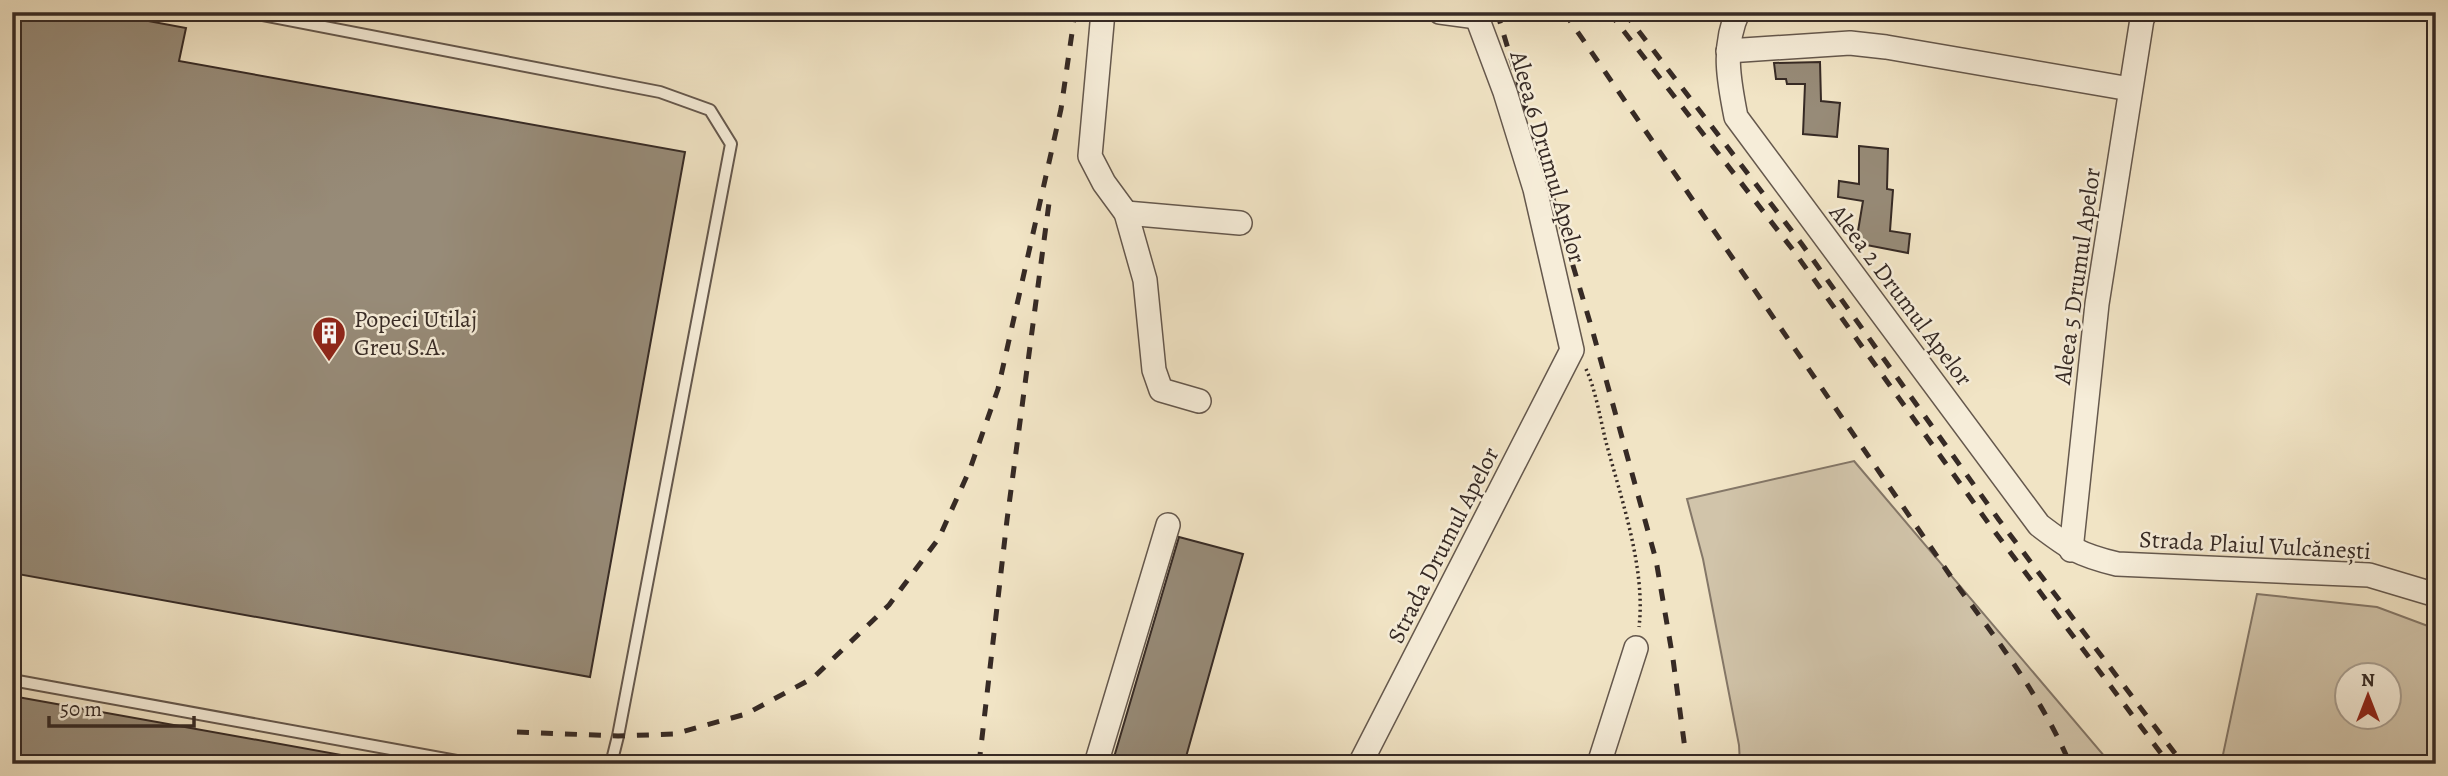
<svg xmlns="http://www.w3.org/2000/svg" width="2448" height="776" font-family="Alegreya,serif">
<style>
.green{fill:#d1c4aa;stroke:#847768;stroke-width:2;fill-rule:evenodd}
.building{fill:#978b78;stroke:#362a25;stroke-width:2}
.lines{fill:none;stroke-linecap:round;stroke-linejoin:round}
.lane-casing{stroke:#65584d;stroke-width:14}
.street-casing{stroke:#65584d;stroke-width:26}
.path{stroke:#362a25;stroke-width:3.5;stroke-dasharray:2 3.5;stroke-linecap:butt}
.lane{stroke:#f6edd9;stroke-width:10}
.street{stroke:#f6edd9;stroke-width:23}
.rail{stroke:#362a25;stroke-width:5;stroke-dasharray:12 12;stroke-linecap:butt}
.labels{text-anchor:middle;stroke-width:5;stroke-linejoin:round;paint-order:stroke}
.street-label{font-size:24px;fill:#362a25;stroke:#f6edd9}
.poi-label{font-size:24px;fill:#362a25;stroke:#f6edd9;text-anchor:start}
</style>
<rect width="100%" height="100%" fill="#f1e4c5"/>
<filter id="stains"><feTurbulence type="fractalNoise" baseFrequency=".00286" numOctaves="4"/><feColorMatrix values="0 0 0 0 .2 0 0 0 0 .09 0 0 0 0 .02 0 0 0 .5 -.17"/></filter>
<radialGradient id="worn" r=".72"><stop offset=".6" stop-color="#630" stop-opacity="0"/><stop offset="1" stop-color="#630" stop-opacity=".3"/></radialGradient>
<g class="green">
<path d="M1854 461 2111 764H1740L1739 745 1703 559 1687 499Z"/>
<path d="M2257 594 2377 607 2436 629V764H2221ZM2346 674H2388V716H2346Z"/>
</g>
<g class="building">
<path d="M12 12H100L186 28 179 61 685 152 590 677 12 573Z"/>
<path d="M1820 62 1821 101 1840 103 1837 137 1803 134 1805 84H1787L1786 79H1776L1774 63Z"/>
<path d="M1859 146 1888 149 1887 189 1893 190 1890 231 1910 234 1908 253 1856 243 1863 201 1838 197 1839 181 1859 184Z"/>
<path d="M1179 537 1243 554 1184 764H1112Z"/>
<path d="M12 696 347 756 346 764H12Z"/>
</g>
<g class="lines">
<g class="lane-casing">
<g id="lane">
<path d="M247 12 660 92 710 110 731 144 618 736 611 764"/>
<path d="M12 680 473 764"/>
</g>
</g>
<g class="street-casing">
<g id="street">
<path d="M1103 12 1090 156 1104 183 1126 213 1145 280 1154 370 1161 390 1199 401"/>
<path d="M1440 12 1477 17"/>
<path d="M1738 12C1722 46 1729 82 1736 117L2039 525C2069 548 2079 555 2117 564L2369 575 2436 595"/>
<path d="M1728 51 1850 43 1886 47 2130 89"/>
<path d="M1126 213 1240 223"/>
<path d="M2071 550 2097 304 2142 19 2146 12"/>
<path d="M1096 764 1168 525"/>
<path d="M1360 764 1572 350 1535 189 1505 92 1475 12"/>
<path d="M1599 764 1636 648"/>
</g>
</g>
<path class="path" d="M1586 369C1596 391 1600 418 1606 442 1621 498 1646 569 1639 627"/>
<use href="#lane" class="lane"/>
<use href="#street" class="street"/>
<g class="rail">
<path d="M1497 12 1592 329 1656 560 1673 659 1687 764"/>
<path d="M1564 12 1956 584C1998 641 2042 698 2070 764"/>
<path d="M1609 12 1793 250 1989 524 2169 764"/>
<path d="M1624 12 1801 243 1999 520 2183 764"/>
<path d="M517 732 618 736 674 734 746 714 813 678 889 605 939 538 970 469 998 389 1061 109 1075 12"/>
<path d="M979 764 1007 520 1049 203"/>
</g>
</g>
<defs>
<g id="building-pin" transform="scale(1.75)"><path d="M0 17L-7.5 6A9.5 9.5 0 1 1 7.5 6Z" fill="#8f2418" stroke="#f6edd9"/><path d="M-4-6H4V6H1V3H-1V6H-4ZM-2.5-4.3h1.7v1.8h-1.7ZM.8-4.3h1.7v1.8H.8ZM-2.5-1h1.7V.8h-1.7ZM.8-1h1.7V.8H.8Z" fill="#fff"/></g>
</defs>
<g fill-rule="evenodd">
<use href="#building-pin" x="329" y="333"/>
</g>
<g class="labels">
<g class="street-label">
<text transform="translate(1548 157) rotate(74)" y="8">Aleea 6 Drumul Apelor</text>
<text transform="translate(2077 276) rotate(-82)" y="8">Aleea 5 Drumul Apelor</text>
<text transform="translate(1901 295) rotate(53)" y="8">Aleea 2 Drumul Apelor</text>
<text transform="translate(1443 545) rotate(-63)" y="8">Strada Drumul Apelor</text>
<text transform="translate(2255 545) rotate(3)" y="8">Strada Plaiul Vulcănești</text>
</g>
<g class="poi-label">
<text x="354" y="327">Popeci Utilaj<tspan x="354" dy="28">Greu S.A.</tspan></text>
</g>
</g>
<rect width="2448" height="776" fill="none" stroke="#f1e4c5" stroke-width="42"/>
<rect x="14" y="14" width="2420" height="748" fill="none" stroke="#362a25" stroke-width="3.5"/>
<rect x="21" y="21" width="2406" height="734" fill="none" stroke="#362a25" stroke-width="2"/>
<g transform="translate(2368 696)"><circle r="33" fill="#f6edd9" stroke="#a99f91" stroke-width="2"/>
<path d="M0-5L12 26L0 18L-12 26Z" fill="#8f2418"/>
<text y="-10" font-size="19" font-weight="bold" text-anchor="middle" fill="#362a25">N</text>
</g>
<path d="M49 716v10h145v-10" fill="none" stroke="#362a25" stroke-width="3.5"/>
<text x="60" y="716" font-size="21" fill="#362a25" stroke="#f6edd9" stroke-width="5" paint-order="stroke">50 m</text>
<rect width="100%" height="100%" filter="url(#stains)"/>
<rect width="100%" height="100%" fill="url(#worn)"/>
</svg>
